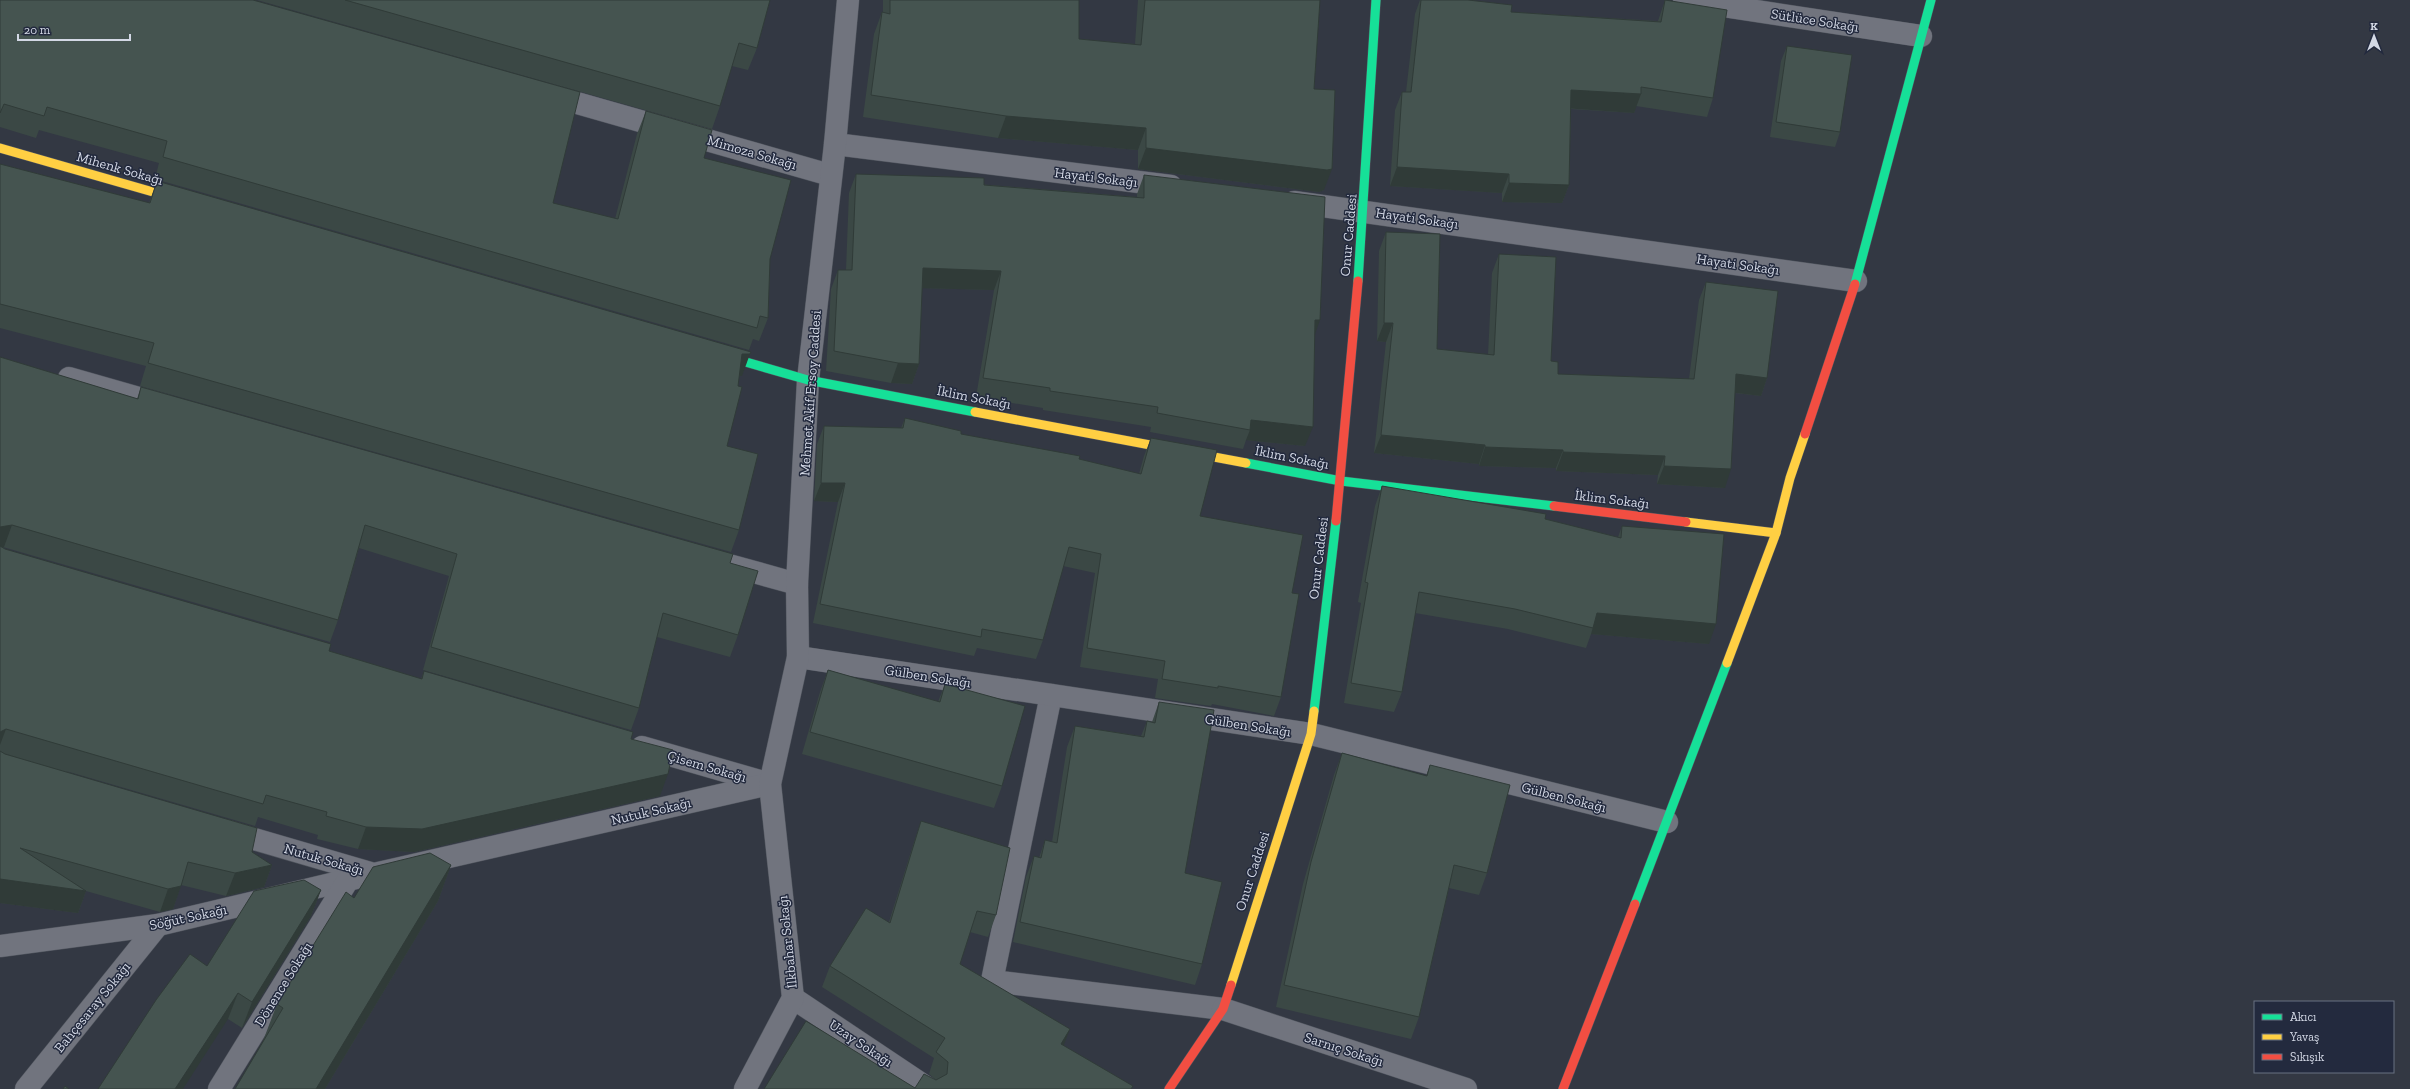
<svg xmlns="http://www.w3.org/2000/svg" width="2410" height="1089" font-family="'Zilla Slab',serif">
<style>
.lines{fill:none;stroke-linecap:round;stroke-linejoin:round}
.lane-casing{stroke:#50555e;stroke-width:23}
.street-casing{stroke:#50555e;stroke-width:23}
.fast-casing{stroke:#50555e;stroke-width:10}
.slow-casing{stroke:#50555e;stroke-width:10}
.jam-casing{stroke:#50555e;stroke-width:10}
.lane{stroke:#71747e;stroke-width:22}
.street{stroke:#71747e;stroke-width:22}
.fast{stroke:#16e098;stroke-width:9}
.slow{stroke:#ffcf43;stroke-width:9}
.jam{stroke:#f24e42;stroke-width:9}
.wall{fill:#3b4845}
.shaded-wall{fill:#303b38}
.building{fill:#455450;stroke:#303b38}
.labels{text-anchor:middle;stroke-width:3;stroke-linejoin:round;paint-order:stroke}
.street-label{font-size:14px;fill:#d3d8e5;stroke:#232a3e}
</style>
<rect width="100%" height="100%" fill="#333843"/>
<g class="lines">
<g class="lane-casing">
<path id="lane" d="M1051 695 992 981 1223 1009"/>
</g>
<g class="street-casing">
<g id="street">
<path d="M1684 0 1921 36"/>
<path d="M549 95 830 175"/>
<path d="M835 144 1171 186"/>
<path d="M1294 202 1856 281"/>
<path d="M69 378 167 406"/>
<path d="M729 565 797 584"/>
<path d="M798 657 1311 734 1667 822"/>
<path d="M642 747 770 784"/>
<path d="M227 831 374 874 769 784"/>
<path d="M0 946 158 925 373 874"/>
<path d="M793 998 929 1089"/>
<path d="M1223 1009 1466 1089"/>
<path d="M26 1089 158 925"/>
<path d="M219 1089 348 880"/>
<path d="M745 1089 793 998 770 784 798 657 797 584 808 380 835 144 848 0"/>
</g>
</g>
<g class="fast-casing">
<g id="fast">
<path d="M1358 281 1376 0"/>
<path d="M1855 284 1931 0"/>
<path d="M718 354 808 380 975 412"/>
<path d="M1246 463 1341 481 1554 506"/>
<path d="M1314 711 1336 521"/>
<path d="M1635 904 1727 663"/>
</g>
</g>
<g class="slow-casing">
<g id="slow">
<path d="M0 148 181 200"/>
<path d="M975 412 1246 463"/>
<path d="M1686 522 1776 533"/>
<path d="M1727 663 1776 533 1790 478 1805 434"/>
<path d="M1231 985 1311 734 1314 711"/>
</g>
</g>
<g class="jam-casing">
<g id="jam">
<path d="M1805 434 1855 284"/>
<path d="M1554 506 1686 522"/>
<path d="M1336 521 1358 281"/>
<path d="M1169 1089 1223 1009 1231 985"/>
<path d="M1563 1089 1635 904"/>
</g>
</g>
<use href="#lane" class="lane"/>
<use href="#street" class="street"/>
<use href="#fast" class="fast"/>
<use href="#slow" class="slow"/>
<use href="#jam" class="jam"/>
</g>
<g class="wall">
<path d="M0 0 553 203 615 219 637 134 646 111 704 158 770 259 768 318 759 341 753 339 749 350 155 179 159 163 39 130 36 138 0 127Z"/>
<path d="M257 0H770L757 48 748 70 732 66 720 106 712 129Z"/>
<path d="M883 0H1079V39L1135 44 1138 0H1320L1314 89 1324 190 1319 192 1138 169V150L998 138 863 117 874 34 882 12 883 13Z"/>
<path d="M1420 0H1468L1511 12 1658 21 1665 0 1713 98 1707 117 1636 106 1634 113 1571 109 1569 185 1562 203 1502 202V193L1390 186 1395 110 1402 92H1406L1415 14Z"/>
<path d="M1787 46 1840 132 1835 147 1770 137 1781 61Z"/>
<path d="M0 164 149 203 157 181 742 376H739L727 446 739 530 731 552 140 386 146 366 0 328Z"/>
<path d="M856 174 1137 197V194L1144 175 1315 335 1305 446 1246 440 1243 449 1150 432 1151 427 1043 410V408L976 397 994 290 922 288 919 364 912 384 891 383 826 371 831 289 838 270H846L849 193Z"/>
<path d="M1386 232 1437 349 1488 355 1492 273 1499 254 1551 361 1558 374 1689 379 1699 300 1706 282 1767 378 1761 396 1735 393 1725 488 1657 484 1658 475 1556 471V468L1479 466V464L1374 453 1386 342 1377 341 1379 251Z"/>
<path d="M0 357 137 399 141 387 730 563 738 635 730 657 657 637 639 708 631 730 423 670 449 576 359 548 338 620 330 642 3 547 5 549 329 651 421 679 424 671 631 739 660 796 414 852 358 849 317 839 318 835 258 817 255 826 66 771 252 852 272 865 264 887 226 896 181 885 173 909 160 912 86 891 78 913 0 903Z"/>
<path d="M905 418 961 434 1079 459 1139 474 1144 456 1151 438 1200 516 1292 593 1281 697 1274 716 1212 704 1211 706 1155 698 1158 679 1080 667 1095 573 1063 566 1043 640 1036 659 977 648 974 656 813 623 838 502 814 501 817 444 824 426 901 428Z"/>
<path d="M1382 486 1545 519 1618 537 1622 526 1709 644 1591 634 1586 648 1508 629 1415 613 1402 692 1394 712 1344 703 1361 603 1358 602 1375 506Z"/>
<path d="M828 670 938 702 945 684 1002 786 994 808 802 754 820 692Z"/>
<path d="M1159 702 1185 873 1202 964 1195 985 1013 942 1026 877 1034 856 1039 858 1045 840 1052 842 1067 747 1075 726 1141 736 1147 721 1152 722Z"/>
<path d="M1342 753 1426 776 1430 765 1487 873 1479 895 1449 888 1419 1017 1411 1039 1276 1007 1303 884 1334 775Z"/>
<path d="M921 821 996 915 988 937 970 932 960 964 1064 1046 915 1088 936 1080 929 1074 934 1058 822 987 830 966 889 922 914 842Z"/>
<path d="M451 865 438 901 325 1089H235L263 1041 277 1004 354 898Z"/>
<path d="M321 890 311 916 242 1028 228 1019 207 966Z"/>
</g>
<g class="shaded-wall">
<path d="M1571 90 1641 94 1634 113 1564 108Z"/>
<path d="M1006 116 1146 128 1138 150 998 138Z"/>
<path d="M1146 148 1332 169 1324 190 1319 192 1138 169Z"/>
<path d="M1397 167 1509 174 1502 193 1390 186Z"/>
<path d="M1509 183 1569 185 1562 203 1502 202Z"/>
<path d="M923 268 1001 271 994 290 916 288Z"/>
<path d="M1315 320H1320L1313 340Z"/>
<path d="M1384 323H1393L1386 342 1377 341Z"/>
<path d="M742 354H750L742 376H734Z"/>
<path d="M898 363 919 364 912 384 891 383Z"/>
<path d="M1736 374 1767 378 1761 396 1729 392Z"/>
<path d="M1251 420 1313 427 1305 446 1246 440 1250 430Z"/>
<path d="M1381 435 1485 445 1479 464 1374 453Z"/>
<path d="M1485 447 1563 450 1556 468 1479 466Z"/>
<path d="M1563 452 1665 456 1658 475 1556 471Z"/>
<path d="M1664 466 1731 469 1725 488 1657 484Z"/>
<path d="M821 483H845L838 502 814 501Z"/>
<path d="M12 525 4 547 0 548V527Z"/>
<path d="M1597 613 1716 624 1709 644 1591 634Z"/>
<path d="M6 729 0 745V732Z"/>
<path d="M668 774 660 796 414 852 358 849 366 827Z"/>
<path d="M272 865 264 887 226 896 235 873Z"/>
<path d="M451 865 438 901 325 1089H316Z"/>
<path d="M0 879 86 891 78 913 0 903Z"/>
<path d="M181 886 173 909 160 912 168 889Z"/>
<path d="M321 890 311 916 242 1028 252 1002Z"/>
<path d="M238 993 228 1019 183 1089H175Z"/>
<path d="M1070 1029 1062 1050 1061 1044Z"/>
</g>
<g class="building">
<path d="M0 0H253L580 92 553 203 618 219 646 111 712 130 704 158 791 180 770 259 768 318 760 316 757 328 163 157 167 141 47 107 44 116 4 104 0 113Z"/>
<path d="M345 0H770L757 48 739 43 720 106Z"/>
<path d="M890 0H1079V39L1141 45 1145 0H1320L1314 89 1335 90 1332 169 1327 170 1146 148V128L1006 116 871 95 882 12 890 14Z"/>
<path d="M1421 0H1468L1512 5 1511 12 1661 22 1665 0 1727 10 1713 98 1641 87V94L1571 90 1569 185 1509 183V174L1397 167 1402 92H1411Z"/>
<path d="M1787 46 1852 55 1840 132 1776 122Z"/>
<path d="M0 164 150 203 157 181 751 352 750 354H742L738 386 742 387 727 446 758 454 739 530 148 363 154 343 0 304Z"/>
<path d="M856 174 984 178V185L1144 198V175L1325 197 1320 320H1315L1313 427 1251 420 1250 430 1157 413 1158 407 1050 391V388L983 378 1001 271 923 268 919 364 898 363 834 351 838 270H852Z"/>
<path d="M1386 232 1440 234 1437 349 1494 355 1499 254 1556 257 1551 361 1558 362V374L1694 379 1706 282 1778 291 1767 378 1736 374 1731 469 1664 466 1665 456 1563 452V450L1485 447V445L1381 435 1393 323H1384Z"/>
<path d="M0 357 138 399 141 387 733 554 730 563 758 571 738 635 663 613 639 708 431 647 457 554 365 525 338 620 12 525 0 527Z"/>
<path d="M905 418 961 431V434L1080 456 1079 459 1141 474 1151 438 1217 450 1200 516 1303 535 1292 593 1299 594 1281 697 1218 686V688L1162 679 1165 661 1087 648 1101 554 1069 547 1043 640 982 629 981 637 820 604 845 483H821L824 426 903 428Z"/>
<path d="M1382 486 1546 514 1545 519 1621 538 1622 526 1724 534 1716 624 1597 613 1593 628 1515 609 1419 592 1402 692 1351 683 1368 583 1365 582Z"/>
<path d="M0 546 5 549 331 644 329 651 422 679 424 671 633 732 631 739 673 750 668 774 422 829 366 827 326 816 327 812 266 795 263 804 6 729 0 732Z"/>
<path d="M828 670 940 702 945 684 1025 706 1002 786 810 732Z"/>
<path d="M1159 702 1214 710 1185 873 1222 882 1202 964 1020 922 1034 856 1041 858 1045 840 1057 843 1075 726 1144 737 1147 721 1155 723Z"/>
<path d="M0 751 5 754 257 828 252 852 272 865 235 873 188 862 181 886 168 889 20 848 86 891 0 879Z"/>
<path d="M1342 753 1427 776 1430 765 1510 785 1487 873 1454 865 1419 1017 1284 985 1311 862Z"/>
<path d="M921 821 1010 848 996 915 977 911 960 964 1070 1029 1061 1044 1133 1086 1131 1089H764L806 1021 915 1088 924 1074 936 1080 947 1074 948 1062 936 1052 945 1038 830 966 866 908 890 923Z"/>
<path d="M430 853 451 865 316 1089H235L283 1008 277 1004 346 892 354 898 373 867Z"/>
<path d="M304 880 321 890 252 1002 238 993 175 1089H98L156 1000 190 954 207 966 254 891Z"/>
<path d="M65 1086 69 1089H63Z"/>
</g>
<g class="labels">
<g class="street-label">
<text transform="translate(1815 20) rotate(9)" y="5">Sütlüce Sokağı</text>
<text transform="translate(752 152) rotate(16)" y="5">Mimoza Sokağı</text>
<text transform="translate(120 168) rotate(16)" y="5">Mihenk Sokağı</text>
<text transform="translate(1096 177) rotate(7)" y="5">Hayati Sokağı</text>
<text transform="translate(1417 218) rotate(8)" y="5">Hayati Sokağı</text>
<text transform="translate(1348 235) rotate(-85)" y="5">Onur Caddesi</text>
<text transform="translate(1738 264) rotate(8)" y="5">Hayati Sokağı</text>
<text transform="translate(810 393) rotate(-86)" y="5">Mehmet Akif Ersoy Caddesi</text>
<text transform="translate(974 397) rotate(11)" y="5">İklim Sokağı</text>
<text transform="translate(1292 457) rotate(11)" y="5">İklim Sokağı</text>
<text transform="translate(1612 499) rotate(7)" y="5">İklim Sokağı</text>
<text transform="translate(1318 558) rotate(-83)" y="5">Onur Caddesi</text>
<text transform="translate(928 676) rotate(9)" y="5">Gülben Sokağı</text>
<text transform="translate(1248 725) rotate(9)" y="5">Gülben Sokağı</text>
<text transform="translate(707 766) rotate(16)" y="5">Çisem Sokağı</text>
<text transform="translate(1564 797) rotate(14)" y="5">Gülben Sokağı</text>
<text transform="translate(651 811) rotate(-13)" y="5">Nutuk Sokağı</text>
<text transform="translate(324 859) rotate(16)" y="5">Nutuk Sokağı</text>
<text transform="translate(1252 871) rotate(-72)" y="5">Onur Caddesi</text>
<text transform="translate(188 917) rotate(-12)" y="5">Söğüt Sokağı</text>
<text transform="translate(787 942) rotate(-96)" y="5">İlkbahar Sokağı</text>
<text transform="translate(283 984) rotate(-58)" y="5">Dönence Sokağı</text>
<text transform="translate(92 1007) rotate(-51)" y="5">Bahçesaray Sokağı</text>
<text transform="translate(861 1043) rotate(34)" y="5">Uzay Sokağı</text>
<text transform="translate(1344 1049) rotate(18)" y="5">Sarnıç Sokağı</text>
</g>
</g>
<rect x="2254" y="1001" width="140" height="72" fill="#232a3e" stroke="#697081"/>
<rect x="2262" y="1014" width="20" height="6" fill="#16e098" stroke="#697081"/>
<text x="2290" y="1021" font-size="12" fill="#d3d8e5">Akıcı</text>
<rect x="2262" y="1034" width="20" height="6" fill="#ffcf43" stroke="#697081"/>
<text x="2290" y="1041" font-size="12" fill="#d3d8e5">Yavaş</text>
<rect x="2262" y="1054" width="20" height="6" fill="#f24e42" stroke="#697081"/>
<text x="2290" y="1061" font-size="12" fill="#d3d8e5">Sıkışık</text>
<g transform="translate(2374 36)" stroke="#232a3e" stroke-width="3" paint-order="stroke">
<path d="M0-3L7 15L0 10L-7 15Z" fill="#d3d8e5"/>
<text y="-6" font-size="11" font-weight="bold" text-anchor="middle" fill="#d3d8e5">K</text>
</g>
<path d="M18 34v6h112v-6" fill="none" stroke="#d3d8e5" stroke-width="2"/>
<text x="24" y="34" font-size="12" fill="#d3d8e5" stroke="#232a3e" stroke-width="3" paint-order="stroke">20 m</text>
</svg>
